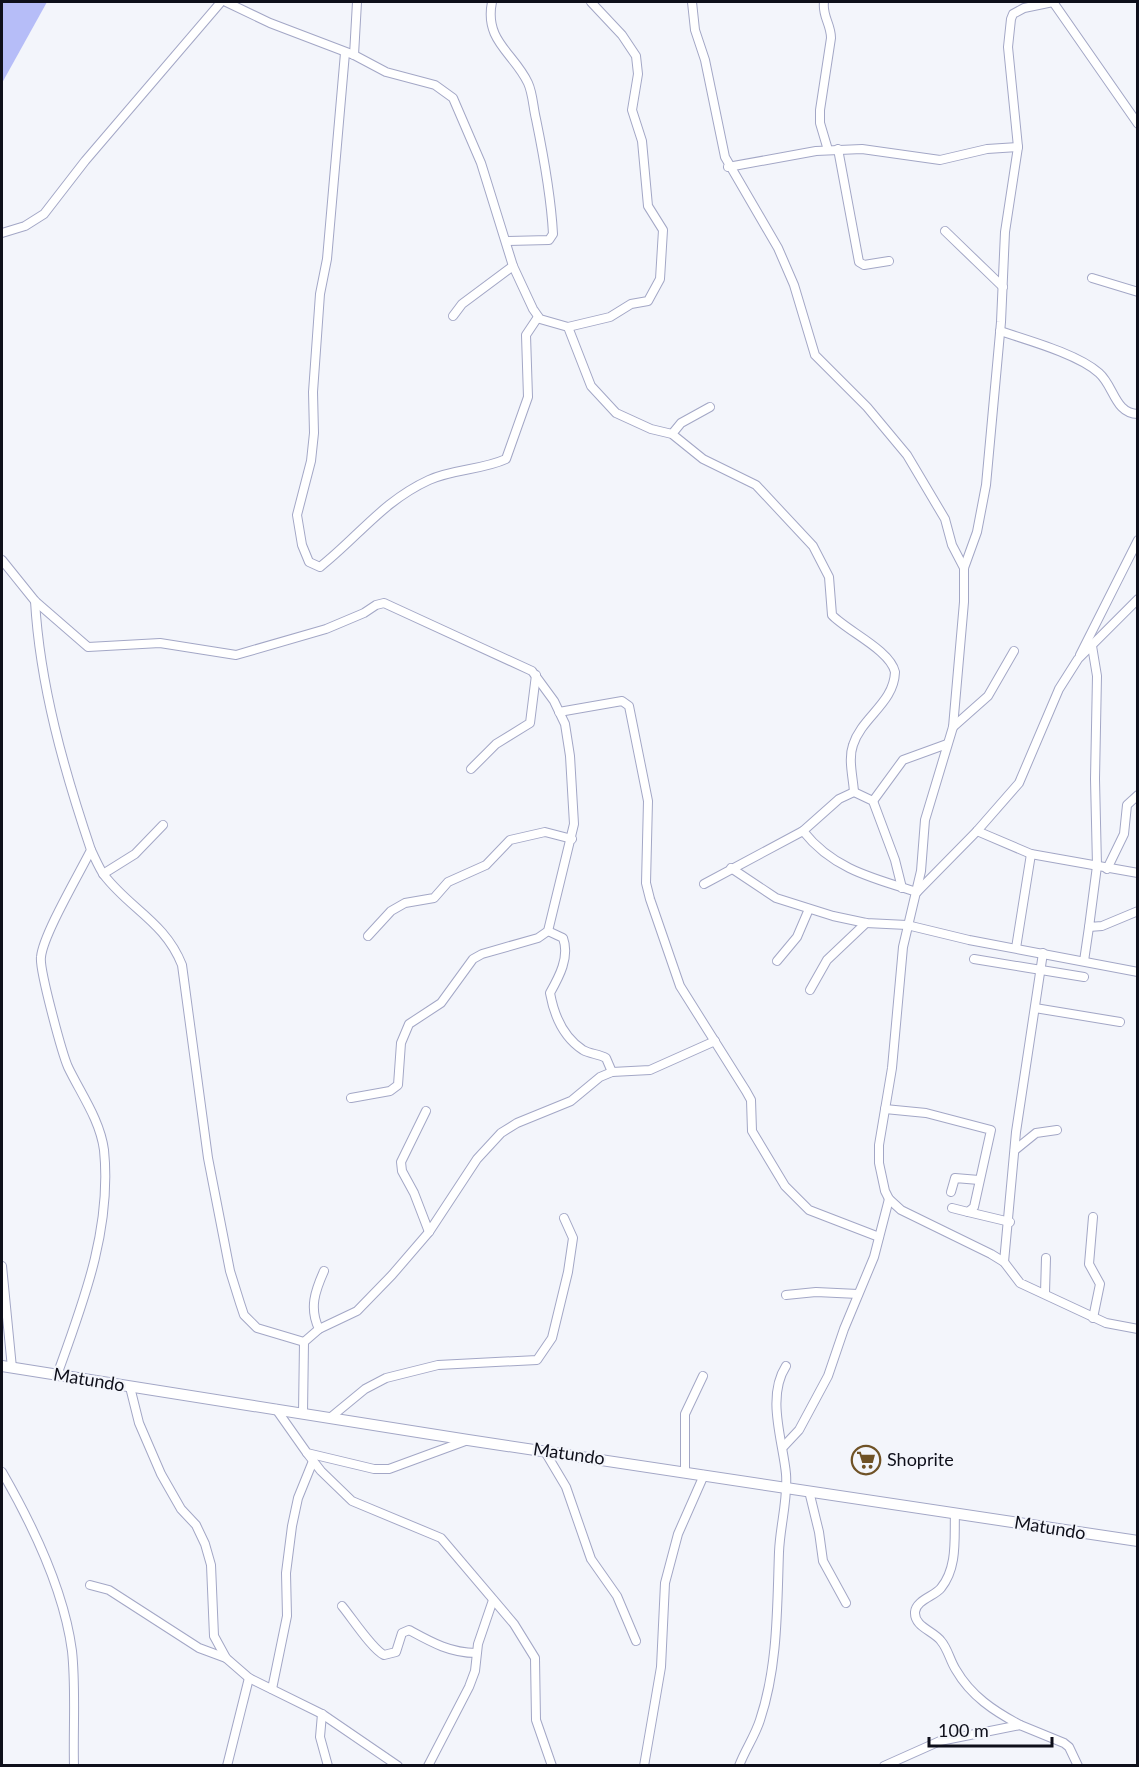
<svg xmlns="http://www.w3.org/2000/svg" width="1139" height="1767" font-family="Lato,sans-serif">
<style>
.water{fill:#b6bdf8}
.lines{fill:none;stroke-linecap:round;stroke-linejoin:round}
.minor-casing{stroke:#a3a7c6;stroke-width:10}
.major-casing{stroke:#a3a7c6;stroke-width:12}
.minor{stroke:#fff;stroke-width:8}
.major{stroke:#fff;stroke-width:10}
.labels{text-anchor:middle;stroke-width:4.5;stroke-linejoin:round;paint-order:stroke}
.street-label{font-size:18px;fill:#0e0f1a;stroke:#f3f5fb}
.poi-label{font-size:18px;fill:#0e0f1a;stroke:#f3f5fb;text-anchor:start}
</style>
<rect width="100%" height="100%" fill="#f3f5fb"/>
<path class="water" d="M2 2H47L2 83Z"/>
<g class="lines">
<g class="minor-casing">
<g id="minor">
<path d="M226 2 270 23 354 55 386 72 435 85 453 98 481 163 513 266 533 309 540 319 568 327 591 386 616 413 651 429 672 434 703 459 756 485 813 546 829 577 832 615C847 631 890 650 895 672 894 703 862 717 853 745 848 759 853 777 854 792"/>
<path d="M492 2C484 41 514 53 528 83 533 94 533 107 536 119 544 158 551 195 553 234L549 240 506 241"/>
<path d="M692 2 695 30 705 60 725 157 778 248 794 285 815 355 867 407 907 455 945 519 952 545 964 568"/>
<path d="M824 2C822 16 831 24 831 38L820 110V123L828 150"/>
<path d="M1053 2 1024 8 1013 14 1011 19 1008 47 1018 147 1005 232 1001 322 986 485 977 532 964 568V602L953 727 925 820 921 871 903 947 892 1068 879 1145V1163L885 1191 889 1199 901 1210 991 1254 1004 1262 1020 1283 1106 1323 1138 1329"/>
<path d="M1053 2 1138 124"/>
<path d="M345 53 327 259 320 294 313 392 314 433 311 461 297 515 302 545 309 562 320 567C358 537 383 501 429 480 453 469 482 470 506 459L528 397 526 335 538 317"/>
<path d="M354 55 357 2"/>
<path d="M838 149 859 262 864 265 889 261"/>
<path d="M728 167 816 151 862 149 940 160 987 149 1018 147"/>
<path d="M945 231 1003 287"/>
<path d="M2 233 25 226 44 214 85 161 221 2"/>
<path d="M1092 278 1138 292"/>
<path d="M453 316 462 304 513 266"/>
<path d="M568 327 610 317 631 304 648 301 660 279 663 230 648 206 642 141 632 110 638 74 636 56 622 35 591 2"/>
<path d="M1000 331C1027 340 1078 354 1099 373 1114 386 1115 414 1138 414"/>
<path d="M672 434 681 423 710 407"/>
<path d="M2 560 35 601 88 647 160 643 236 655 326 629 364 613 376 605 384 603 532 671 554 701 565 724 570 756 574 824 548 931 538 938 482 954 473 959 441 1003 409 1024 401 1043 398 1085 390 1091 351 1098"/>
<path d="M35 601C40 686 64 770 91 850 79 874 43 935 41 957 39 969 62 1053 68 1067 81 1094 100 1120 104 1150 112 1229 83 1303 57 1375"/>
<path d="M1092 646 1097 676 1095 779 1097 866 1089 927 1102 926 1138 911"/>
<path d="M1080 655 1138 540"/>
<path d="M559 712 622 701 629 706 648 801 646 883 650 899 680 986 746 1091 751 1100 752 1131 785 1186 809 1210 879 1237"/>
<path d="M953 727 988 696 1014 651"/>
<path d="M471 769 496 744 530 723 536 675"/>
<path d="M873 801 903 760 947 744"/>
<path d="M803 831C833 869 872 878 917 892"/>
<path d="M977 831 1031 854 1138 873"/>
<path d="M91 850C95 858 99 868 104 875 130 909 165 922 182 965L208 1158 230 1271 240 1303 244 1315 257 1328 304 1342"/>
<path d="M731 868 776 898 833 916 866 923 907 925 969 940 1138 972"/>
<path d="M1107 869 1124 834 1127 805 1138 795"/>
<path d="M103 874 135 854 163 825"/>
<path d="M704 884 803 831 839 799 854 792 873 801 895 860 902 888"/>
<path d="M917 892 977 831 1019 783 1059 689 1078 659 1138 599"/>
<path d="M548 931 563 938C570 957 559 977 550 993 554 1015 563 1037 583 1050 590 1054 599 1054 606 1058L612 1072"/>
<path d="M368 936 391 911 405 903 434 898 448 882 486 865 510 840 545 832 572 839"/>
<path d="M1016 948 1031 854"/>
<path d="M974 959 1084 977"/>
<path d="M777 961 797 937 809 909"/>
<path d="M1084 961 1089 927"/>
<path d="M810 990 827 960 866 923"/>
<path d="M1035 1008 1120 1022"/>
<path d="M885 1109 926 1113 991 1130 974 1207 968 1212 952 1208"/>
<path d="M426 1111 401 1162 402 1171 414 1193 429 1232"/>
<path d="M1015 1150 1036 1133 1057 1130"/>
<path d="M951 1192 955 1178 979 1180"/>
<path d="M968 1212 1010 1222"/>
<path d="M1093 1217 1089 1264 1100 1284 1093 1318"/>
<path d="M1004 1262 1016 1132 1043 953"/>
<path d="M2 1266 12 1368"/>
<path d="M1045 1293 1046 1258"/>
<path d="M786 1295 816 1292 858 1294"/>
<path d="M319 1329C309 1308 315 1291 324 1271"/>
<path d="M130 1387 139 1423 161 1474 181 1509 196 1525 205 1544 211 1565 214 1636 226 1658 249 1678 322 1714 398 1766"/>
<path d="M276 1409 307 1453 374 1469H389L468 1440"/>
<path d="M303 1413 304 1342 319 1329 357 1311 392 1275 429 1232 477 1159 501 1133 517 1123 571 1101 600 1077 612 1072 650 1070 715 1041"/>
<path d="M331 1417 365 1389 386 1378 438 1365 537 1360 552 1338 568 1272 573 1238 564 1218"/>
<path d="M784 1446 799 1430 828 1376 844 1329 874 1257 889 1199"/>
<path d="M544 1450 566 1487 591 1559 617 1596 636 1641"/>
<path d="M307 1453 321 1471 352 1501 441 1538 514 1624 535 1658 536 1720 552 1766"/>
<path d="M2 1472C32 1524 64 1590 72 1651 76 1688 73 1728 74 1766"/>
<path d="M685 1472V1414L703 1376"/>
<path d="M809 1491 819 1532 823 1561 846 1603"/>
<path d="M955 1513C954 1538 958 1567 941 1588 935 1596 916 1600 915 1612 914 1627 934 1631 941 1641 948 1649 950 1661 956 1670 971 1696 994 1711 1020 1725"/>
<path d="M90 1585 109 1590 199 1648 226 1658"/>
<path d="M342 1606C352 1618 372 1649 384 1655L396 1652 402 1633 409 1630C431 1642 450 1653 476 1653"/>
<path d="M272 1689 287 1616 286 1573 292 1526 298 1498 313 1461"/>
<path d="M322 1714 320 1737 328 1766"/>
<path d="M227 1766 249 1678"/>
<path d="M428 1766 469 1687 475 1671 478 1644 493 1600"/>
<path d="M644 1766 661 1667 665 1583 678 1534 704 1475"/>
<path d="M739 1766C745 1750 755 1736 760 1720 778 1666 777 1608 779 1552 780 1526 788 1500 786 1474 783 1441 766 1397 786 1366"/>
<path d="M884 1766 940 1741 1020 1725 1064 1743 1069 1747 1078 1766"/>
</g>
</g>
<g class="major-casing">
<path id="major" d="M2 1366 468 1440 1138 1541"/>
</g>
<use href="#minor" class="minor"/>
<use href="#major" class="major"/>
</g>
<defs>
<g id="supermarket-ring" transform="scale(1.5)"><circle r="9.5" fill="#f3f5fb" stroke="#6f5226" stroke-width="1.5"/><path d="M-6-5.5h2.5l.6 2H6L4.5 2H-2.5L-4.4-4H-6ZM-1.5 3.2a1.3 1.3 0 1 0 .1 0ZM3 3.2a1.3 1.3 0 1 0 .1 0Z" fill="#6f5226"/></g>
</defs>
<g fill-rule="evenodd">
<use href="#supermarket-ring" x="866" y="1460"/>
</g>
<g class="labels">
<g class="street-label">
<text transform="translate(89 1380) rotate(9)" y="6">Matundo</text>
<text transform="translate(569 1454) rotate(8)" y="6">Matundo</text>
<text transform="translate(1050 1528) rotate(9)" y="6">Matundo</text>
</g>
<g class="poi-label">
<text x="887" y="1466">Shoprite</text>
</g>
</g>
<rect width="1139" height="1767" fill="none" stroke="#0e0f1a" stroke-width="6"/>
<path d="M929 1737v9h123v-9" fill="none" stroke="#0e0f1a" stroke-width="3"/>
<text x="938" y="1737" font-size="18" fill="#0e0f1a" stroke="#f3f5fb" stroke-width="4.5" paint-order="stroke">100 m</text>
</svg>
